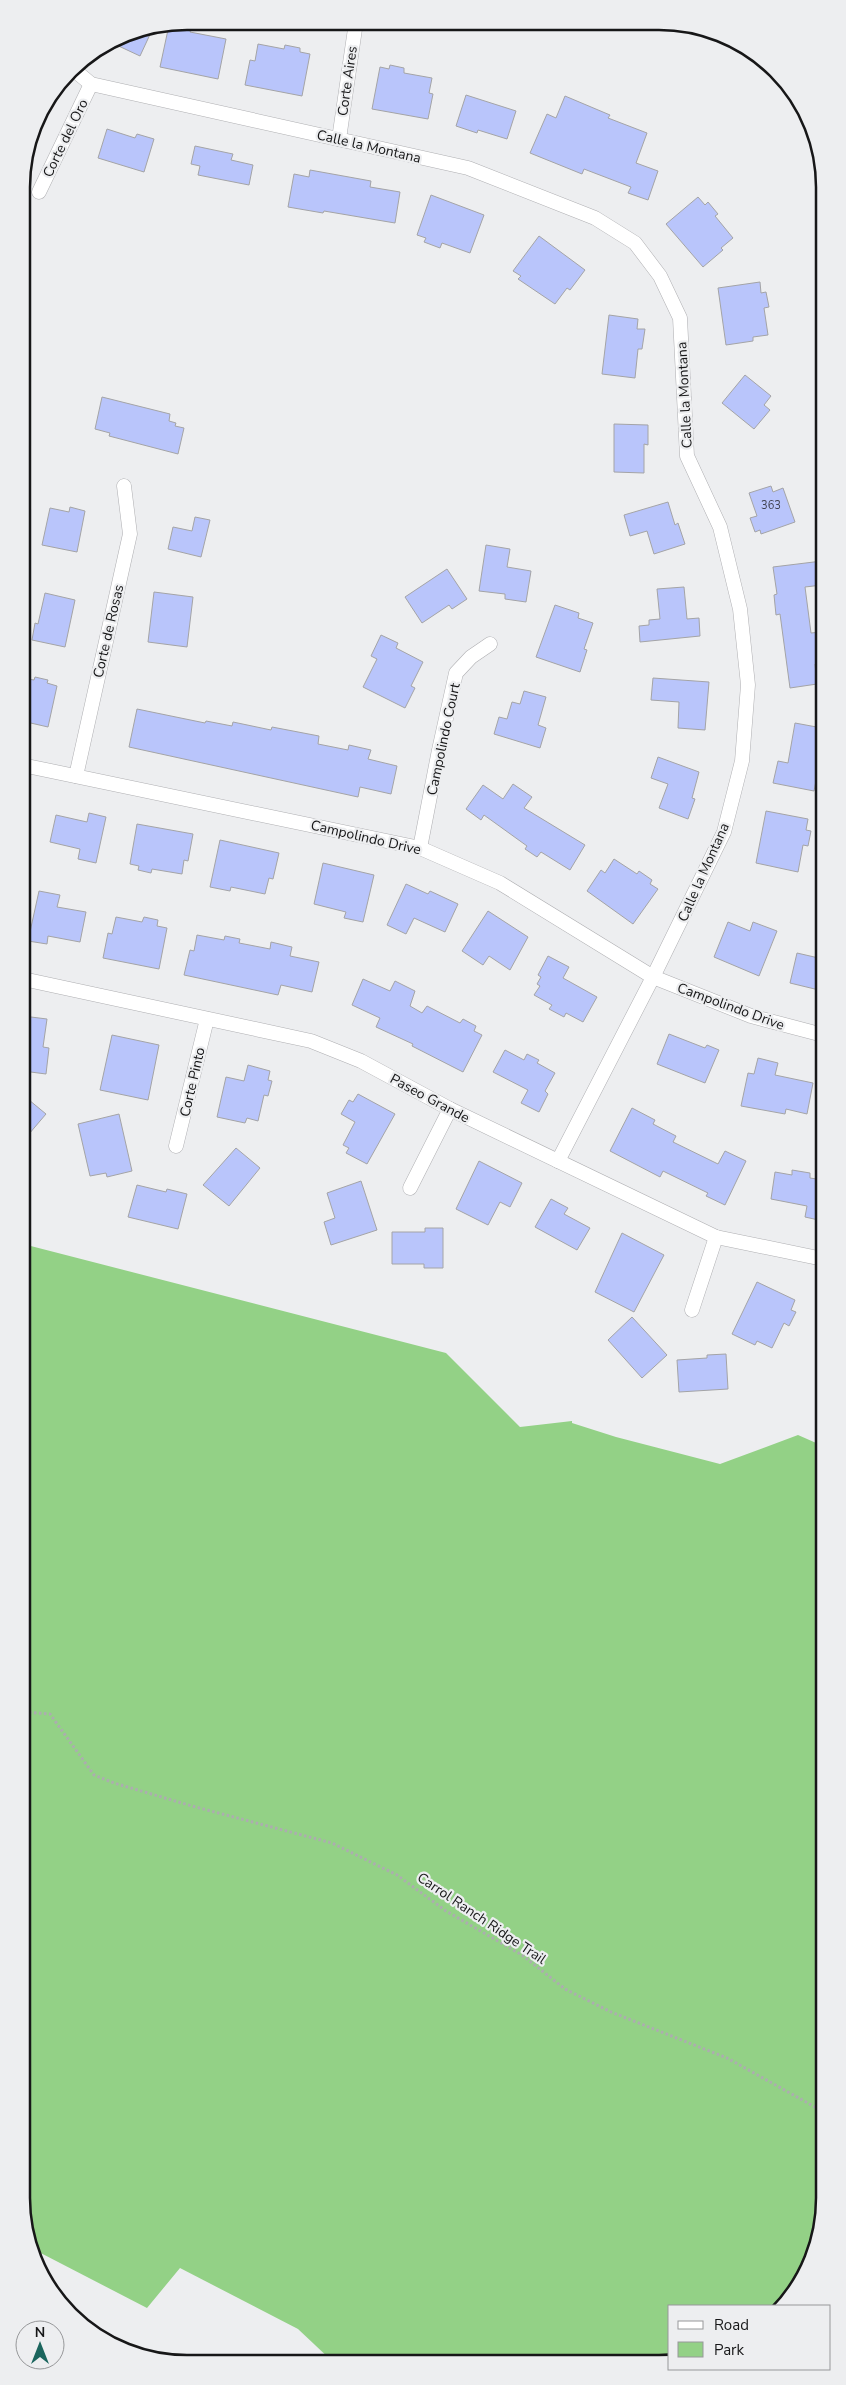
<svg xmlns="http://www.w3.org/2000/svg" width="846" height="2385" font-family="'Nunito Sans',sans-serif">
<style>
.green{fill:#93d186}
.building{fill:#b9c5fb;stroke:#a4a4a6}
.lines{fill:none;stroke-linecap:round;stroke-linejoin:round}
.minor-casing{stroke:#afafb2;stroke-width:15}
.path{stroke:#acadaf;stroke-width:3;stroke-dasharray:2.5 2.5;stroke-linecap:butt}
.minor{stroke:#fff;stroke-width:14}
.labels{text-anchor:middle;stroke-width:4.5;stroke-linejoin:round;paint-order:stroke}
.number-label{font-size:11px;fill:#404251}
.street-label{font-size:14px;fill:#171718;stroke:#edeef0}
.rim{fill:none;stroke:#171718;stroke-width:2.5}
</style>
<rect width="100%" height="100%" fill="#edeef0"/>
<path class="green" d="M23 1244 446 1353 520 1427 572 1421V1423L616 1437 720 1464 798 1435 823 1446 824 2208 812 2261 784 2306H670V2361H332L298 2329 180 2268 147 2308 31 2248 24 2230Z"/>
<g class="building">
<path d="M174 24 192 27 190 32 226 39 218 79 160 67 169 25Z"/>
<path d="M153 28 140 56 110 42 124 34Z"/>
<path d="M258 44 284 49 285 45 300 48V52L310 54 302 96 245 85 250 60 255 61Z"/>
<path d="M390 65 404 68V73L432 78 429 93 433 94 428 119 372 109 380 67 389 69Z"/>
<path d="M466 95 516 111 507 139 478 130 477 133 456 126Z"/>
<path d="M565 96 610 115 608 118 647 133 636 163 658 171 648 200 628 193 631 187 584 169 582 174 530 153 547 114 556 118Z"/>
<path d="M107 129 135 138 137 134 154 139 144 172 98 158Z"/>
<path d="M195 146 233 154 231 160 253 165 249 185 198 175 200 166 191 164Z"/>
<path d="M310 170 371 181 370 187 400 192 395 223 324 211 323 213 288 207 294 174 309 177Z"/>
<path d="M431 195 484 215 470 253 442 243 440 248 424 242 426 238 417 235Z"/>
<path d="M698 197 705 205 708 202 718 214 715 216 733 238 721 248 723 250 703 267 666 224Z"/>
<path d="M539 236 585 270 570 290 567 288 555 304 518 279 521 276 513 271Z"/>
<path d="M760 282 761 293 766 292 769 307 764 308 768 335 753 337V341L726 345 718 288Z"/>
<path d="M609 315 638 319 637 329H645L642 349H638L635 378 602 374Z"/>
<path d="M745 375 771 396 764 405 770 410 754 429 722 403Z"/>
<path d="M102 397 170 414 169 421 176 423 175 426 184 428 178 454 109 436 110 433 95 429Z"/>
<path d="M614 424 648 425V445L644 444V473L614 472Z"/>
<path d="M771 486 773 492 783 488 795 522 761 534 760 530 755 532 750 518 757 516 749 493Z"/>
<path d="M668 502 675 525 678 523 685 544 654 554 647 531 630 536 624 515Z"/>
<path d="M70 507 85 511 77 552 42 545 50 508 69 512Z"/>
<path d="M195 517 210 520 201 557 168 549 173 527 192 531Z"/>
<path d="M486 545 510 549 507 567 531 571 526 602 505 599V594L479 591Z"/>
<path d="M822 561V585L805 587 811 633 822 632V663L815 664 817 684 790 688 780 614 776 615 774 595 777 594 773 567Z"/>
<path d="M447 569 467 599 452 609 449 605 422 623 405 597Z"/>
<path d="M684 587 687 619 699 618 700 636 640 642 639 626 649 625V620L660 619 657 589Z"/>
<path d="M154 592 193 597 187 647 148 642Z"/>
<path d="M45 593 75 600 65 647 32 640 35 623 38 624Z"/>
<path d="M555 605 579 613 578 618 593 623 584 649 587 650 580 672 536 657Z"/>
<path d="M381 635 398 643 396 648 423 662 411 686 415 688 405 708 363 687 377 659 371 656Z"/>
<path d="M35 677 48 680 47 683 57 686 48 727 22 721V678L34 680Z"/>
<path d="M653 678 709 682 705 730 678 728 679 702 651 700Z"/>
<path d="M524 691 546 697 538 725 546 728 540 748 494 734 499 717 507 719 512 702 520 704Z"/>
<path d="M137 709 205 723 206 721 232 726 233 722 271 730 272 727 319 736 318 744 348 750 349 745 371 750 368 759 397 766 391 794 360 787 358 797 129 747Z"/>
<path d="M795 723 822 728V749L814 791 773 783 778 761 788 763Z"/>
<path d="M658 757 699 772 692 798 695 799 688 819 659 808 668 784 651 778Z"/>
<path d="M513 784 532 797 524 808 585 845 570 870 541 852 537 857 525 849 527 846 484 815 481 820 466 809 483 785 503 799Z"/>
<path d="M766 811 808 819 806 830 811 831 808 846 803 845 798 872 756 863Z"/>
<path d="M89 813 106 817 96 863 78 859 80 849 50 842 56 815 87 822Z"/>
<path d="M137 824 193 834 188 861 184 860 182 874 152 869 151 873 138 870 139 866 130 864Z"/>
<path d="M220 840 279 853 273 879 269 878 265 894 231 887 230 891 210 887Z"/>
<path d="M614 859 637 874 639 871 652 880 650 884 658 889 633 924 587 891 601 870 605 873Z"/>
<path d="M323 863 374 875 363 922 344 918 346 912 314 904Z"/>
<path d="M406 884 428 894 430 891 458 904 445 932 414 918 406 934 387 925Z"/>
<path d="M39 891 60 895 57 907 86 912 80 942 48 936 47 944 28 941Z"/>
<path d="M488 911 528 937 510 970 489 956 483 965 462 951Z"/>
<path d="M116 917 142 922 144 917 158 920 157 926 167 928 159 969 103 958 108 933 112 934Z"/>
<path d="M728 922 750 931 753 922 777 931 759 976 714 957Z"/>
<path d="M197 935 224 940 225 936 240 939 239 943 270 949 271 942 292 947 290 956 319 962 312 992 281 985 278 995 184 975 190 950 194 951Z"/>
<path d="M797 953 823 959V991L790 983Z"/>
<path d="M548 956 569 967 563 978 597 997 583 1022 566 1013 564 1017 549 1009 552 1005 534 995 540 986 537 984 541 977 538 975Z"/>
<path d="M363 979 390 991 395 981 415 991 410 1006 422 1013 427 1006 460 1023 463 1019 476 1026 474 1031 482 1035 463 1072 412 1046 413 1044 376 1027 380 1018 352 1005Z"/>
<path d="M23 1016 47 1019 43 1047 49 1048 46 1074 23 1071Z"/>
<path d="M669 1034 705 1048 707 1045 719 1050 705 1083 657 1064Z"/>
<path d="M112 1035 159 1045 148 1100 100 1090Z"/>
<path d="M505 1050 524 1060 527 1054 539 1060 537 1063 555 1073 545 1091 548 1094 539 1112 521 1103 528 1090 493 1072Z"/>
<path d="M758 1058 778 1063 775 1075 813 1083 807 1114 786 1109 785 1114 741 1106 748 1073 754 1074Z"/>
<path d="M248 1065 270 1071 268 1080 272 1081 268 1096 264 1095 258 1121 247 1118 245 1123 217 1117 226 1077 244 1081Z"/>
<path d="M358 1094 395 1114 367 1164 346 1153 349 1148 343 1145 355 1122 341 1114 349 1100 353 1102Z"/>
<path d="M23 1095 46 1114 23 1141Z"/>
<path d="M632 1108 655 1120 653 1124 676 1136 673 1142 718 1164 725 1151 746 1161 725 1205 706 1196 708 1193 663 1171 660 1177 610 1151Z"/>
<path d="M119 1114 132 1171 107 1177 106 1173 90 1176 78 1124Z"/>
<path d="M236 1148 260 1168 229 1206 203 1185Z"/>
<path d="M479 1161 522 1183 510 1207 500 1202 488 1225 456 1209Z"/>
<path d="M792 1170 810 1173V1178L823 1180V1221L805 1217 807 1206 771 1199 775 1172 792 1175Z"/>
<path d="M361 1181 377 1230 331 1245 324 1222 335 1218 327 1193Z"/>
<path d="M137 1185 166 1192 167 1189 187 1194 178 1229 128 1217Z"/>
<path d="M551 1199 568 1208 564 1214 590 1228 577 1250 535 1227Z"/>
<path d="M425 1228H443V1268H424V1264H392V1232H425Z"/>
<path d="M622 1233 664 1255 634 1312 595 1292Z"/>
<path d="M757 1282 795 1300 791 1310 796 1312 789 1326 784 1323 772 1348 757 1341 755 1345 732 1334Z"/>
<path d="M632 1317 667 1355 642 1378 608 1340Z"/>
<path d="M726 1354 728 1389 679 1392 677 1360 707 1358V1355Z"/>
</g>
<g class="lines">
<g class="minor-casing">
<g id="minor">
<path d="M73 69 91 84 468 168 595 218 635 243 660 276 680 318 687 456 720 527 740 609 748 685 742 761 724 832 653 977 558 1161"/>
<path d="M339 139 356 22"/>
<path d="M39 192 91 84"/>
<path d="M22 765 420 848 500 883 653 977 751 1016 823 1035"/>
<path d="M76 776 130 534 124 486"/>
<path d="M420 848 439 750 456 673 471 657 490 644"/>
<path d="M23 979 311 1041 361 1061 450 1109 716 1237 823 1259"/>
<path d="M176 1146 207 1019"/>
<path d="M410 1188 450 1109"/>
<path d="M692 1310 716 1237"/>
</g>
</g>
<path class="path" d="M24 1712 50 1714 94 1775 114 1783 192 1806 332 1843 397 1875 446 1911 522 1955 565 1989 611 2012 727 2058 824 2112"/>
<use href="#minor" class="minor"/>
</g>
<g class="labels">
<g class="number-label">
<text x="771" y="509">363</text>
</g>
<g class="street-label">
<text transform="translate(347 81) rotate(-82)" y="5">Corte Aires</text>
<text transform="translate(65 138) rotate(-64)" y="5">Corte del Oro</text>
<text transform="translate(369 146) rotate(13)" y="5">Calle la Montana</text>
<text transform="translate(684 395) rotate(-93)" y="5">Calle la Montana</text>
<text transform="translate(108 631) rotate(-77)" y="5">Corte de Rosas</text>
<text transform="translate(443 739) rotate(-78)" y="5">Campolindo Court</text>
<text transform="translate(366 837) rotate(13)" y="5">Campolindo Drive</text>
<text transform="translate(703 872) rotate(-66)" y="5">Calle la Montana</text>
<text transform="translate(731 1006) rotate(20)" y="5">Campolindo Drive</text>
<text transform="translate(192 1082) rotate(-77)" y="5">Corte Pinto</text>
<text transform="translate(430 1098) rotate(28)" y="5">Paseo Grande</text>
<text transform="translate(482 1918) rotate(34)" y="5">Carrol Ranch Ridge Trail</text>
</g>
</g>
<path d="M0 0H846V2385H0ZM187 30H659A157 157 0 0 1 816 187V2198A157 157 0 0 1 659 2355H187A157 157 0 0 1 30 2198V187A157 157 0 0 1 187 30Z" fill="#edeef0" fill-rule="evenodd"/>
<path class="rim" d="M187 30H659A157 157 0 0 1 816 187V2198A157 157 0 0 1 659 2355H187A157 157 0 0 1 30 2198V187A157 157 0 0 1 187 30Z"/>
<rect x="668" y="2305" width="162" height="65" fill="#edeef0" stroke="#97989a"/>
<rect x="678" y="2321" width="25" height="8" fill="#ffffff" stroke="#97989a"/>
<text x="714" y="2330" font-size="15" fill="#171718">Road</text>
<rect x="678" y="2342" width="25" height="15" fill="#93d186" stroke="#97989a"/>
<text x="714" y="2355" font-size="15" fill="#171718">Park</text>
<g transform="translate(40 2345)"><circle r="24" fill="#edeef0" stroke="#97989a"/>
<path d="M0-4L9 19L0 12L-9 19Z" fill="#1b655d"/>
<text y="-8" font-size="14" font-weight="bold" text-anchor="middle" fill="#171718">N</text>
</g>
</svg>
